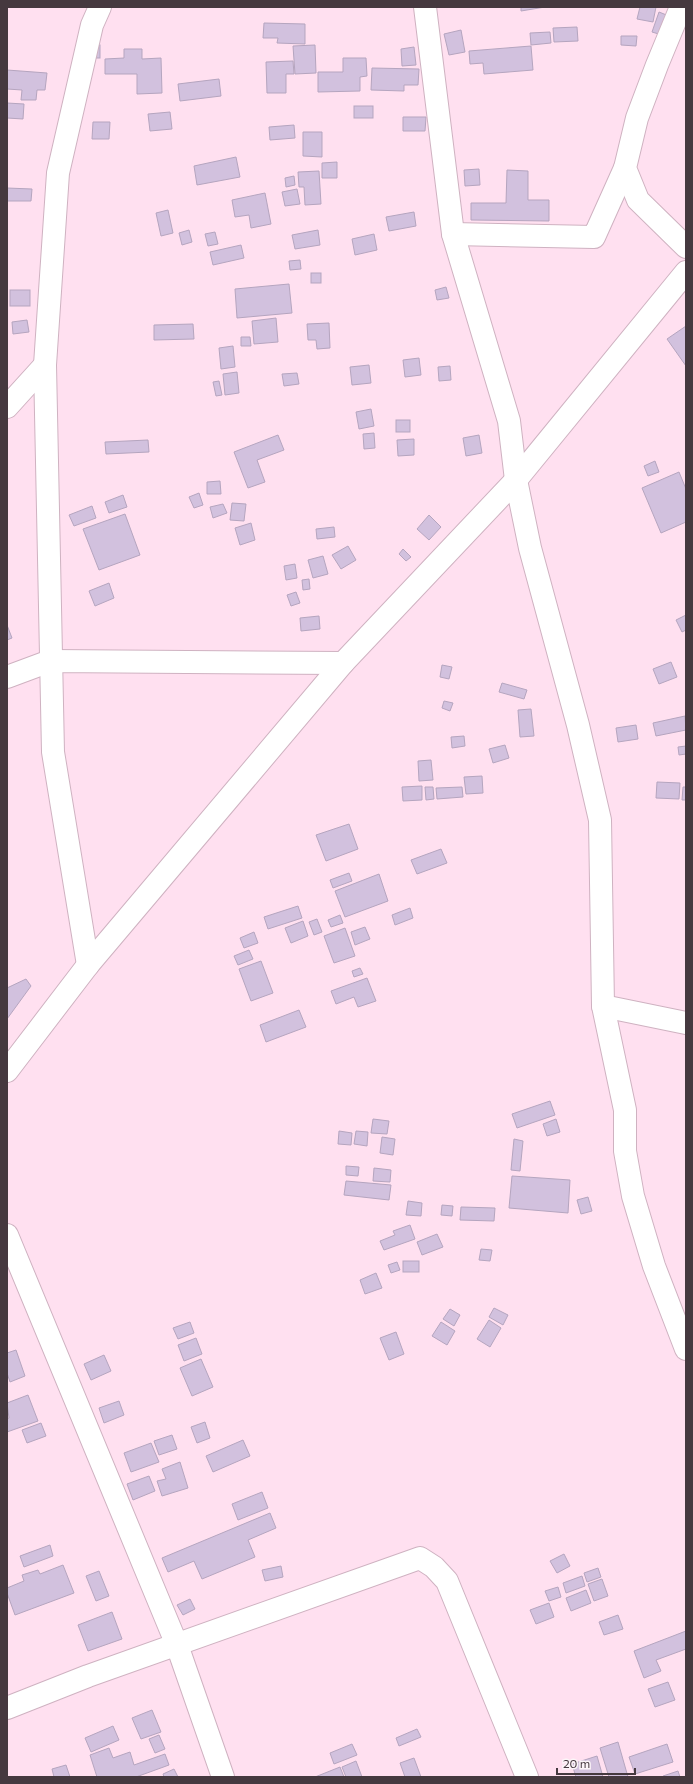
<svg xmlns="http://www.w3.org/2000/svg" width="693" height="1784" font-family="Commissioner,sans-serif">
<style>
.building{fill:#d2c1de;stroke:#b5a5bf}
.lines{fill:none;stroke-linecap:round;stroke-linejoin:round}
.minor-casing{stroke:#cfb2c1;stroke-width:24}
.minor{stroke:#fff;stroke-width:22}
</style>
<rect width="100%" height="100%" fill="#ffe0f0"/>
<g class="building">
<path d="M521 7H545L521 11Z"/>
<path d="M640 7H656L653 22 637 19Z"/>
<path d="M659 12 669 16 662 35 652 32Z"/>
<path d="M264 23 305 24V44L277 43 278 38H263Z"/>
<path d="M577 27 578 41 554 42 553 28Z"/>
<path d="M461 30 465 52 449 55 444 34Z"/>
<path d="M550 32 551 43 531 45 530 33Z"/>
<path d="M621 36H637L636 46 621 45Z"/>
<rect x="88" y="45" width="12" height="13"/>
<path d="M315 45 316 73 295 74 293 46Z"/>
<path d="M531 46 533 70 484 74 483 63 470 64 469 51Z"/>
<path d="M414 47 416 65 402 66 401 49Z"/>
<path d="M124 49H142V59L161 58 162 93 137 94V74H105V59L124 58Z"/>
<path d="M343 58H366L367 76 360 77V91L318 92V72H343Z"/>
<path d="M293 61 294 74H286V93H267L266 62Z"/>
<path d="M372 68 419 69 418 85H404V91L371 90Z"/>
<path d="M7 70 47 73 45 90H37L36 100H21L22 90 7 89Z"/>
<path d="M219 79 221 96 180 101 178 84Z"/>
<path d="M7 103 24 104 23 119 7 118Z"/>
<rect x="354" y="106" width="19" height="12"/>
<path d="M170 112 172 129 150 131 148 114Z"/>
<path d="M403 117H426L425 131H403Z"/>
<path d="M93 122H110L109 139H92Z"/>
<path d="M294 125 295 138 270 140 269 127Z"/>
<path d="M303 132H322V157L303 156Z"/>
<path d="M236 157 240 177 197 185 194 166Z"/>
<path d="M337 162V178H322V163Z"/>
<path d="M479 169 480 185 465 186 464 170Z"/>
<path d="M507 170 528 171V200H549V221L471 220V203H506Z"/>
<path d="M319 171 321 204 305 205 304 187H299L298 172Z"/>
<path d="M294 176 295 185 286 187 285 178Z"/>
<path d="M7 188 32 189 31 201H7Z"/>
<path d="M297 189 300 204 285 206 282 192Z"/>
<path d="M265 193 271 224 251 228 249 215 235 217 232 200Z"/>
<path d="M168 210 173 233 161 236 156 213Z"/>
<path d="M414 212 416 226 389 231 386 217Z"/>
<path d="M189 230 192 242 182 245 179 233Z"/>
<path d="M318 230 320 245 295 249 292 235Z"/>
<path d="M215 232 218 244 208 246 205 234Z"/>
<path d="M374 234 377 250 355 255 352 239Z"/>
<path d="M241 245 244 258 213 265 210 252Z"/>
<path d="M300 260 301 269 290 270 289 261Z"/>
<rect x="311" y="273" width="10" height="10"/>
<path d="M289 284 292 313 237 318 235 289Z"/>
<path d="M446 287 449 298 437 300 435 290Z"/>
<rect x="10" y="290" width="20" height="16"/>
<path d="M276 318 278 342 254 344 252 321Z"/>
<path d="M27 320 29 332 13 334 12 322Z"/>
<path d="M329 323 330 348 317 349 316 340H308L307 324Z"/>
<path d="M193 324 194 339 154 340V325Z"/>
<path d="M686 326V366L667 339Z"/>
<path d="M241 337H250L251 346H241Z"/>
<path d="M233 346 235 367 221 369 219 348Z"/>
<path d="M419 358 421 375 405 377 403 360Z"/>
<path d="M369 365 371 383 352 385 350 367Z"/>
<path d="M450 366 451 380 439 381 438 367Z"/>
<path d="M237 372 239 393 225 395 223 374Z"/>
<path d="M297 373 299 384 284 386 282 374Z"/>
<path d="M219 381 222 395 216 396 213 382Z"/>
<path d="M371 409 374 426 359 429 356 412Z"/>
<rect x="396" y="420" width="14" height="12"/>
<path d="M374 433 375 448 364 449 363 434Z"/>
<path d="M278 435 284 450 257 460 265 482 248 488 234 452Z"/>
<path d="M479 435 482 453 466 456 463 438Z"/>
<path d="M414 439V455L398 456 397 440Z"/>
<path d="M148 440 149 452 106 454 105 442Z"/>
<path d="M655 461 659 472 648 476 644 466Z"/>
<path d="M679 472 686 489V522L661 533 642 488Z"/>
<path d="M220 481 221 494H207V482Z"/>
<path d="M199 493 203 505 194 508 189 497Z"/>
<path d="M123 495 127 507 109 513 105 502Z"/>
<path d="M232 503 246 504 244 521 230 520Z"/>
<path d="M223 504 227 513 213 518 210 507Z"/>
<path d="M92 506 96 518 74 526 69 515Z"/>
<path d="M125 514 140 555 99 570 83 529Z"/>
<path d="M429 515 441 527 429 540 417 529Z"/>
<path d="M251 523 255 540 240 545 235 528Z"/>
<path d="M334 527 335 537 317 539 316 529Z"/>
<path d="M348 546 356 560 341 569 332 555Z"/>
<path d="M403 549 411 557 406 561 399 554Z"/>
<path d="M323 556 328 574 313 578 308 560Z"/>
<path d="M295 564 297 578 286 580 284 566Z"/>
<path d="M309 579 310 589 303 590 302 580Z"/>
<path d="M109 583 114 598 95 606 89 591Z"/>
<path d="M296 592 300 603 291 606 287 595Z"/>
<path d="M686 615V630L682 632 676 620Z"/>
<path d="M319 616 320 629 301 631 300 618Z"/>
<path d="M7 625 12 638 7 640Z"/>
<path d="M671 662 677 677 659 684 653 669Z"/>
<path d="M442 665 452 667 449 679 440 677Z"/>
<path d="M502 683 527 690 524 699 499 692Z"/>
<path d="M444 701 453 703 450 711 442 708Z"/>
<path d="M531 709 534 736 520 737 518 710Z"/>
<path d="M685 716 686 730 656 736 653 723Z"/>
<path d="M636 725 638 739 618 742 616 728Z"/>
<path d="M464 736 465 746 452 748 451 737Z"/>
<path d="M505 745 509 758 493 763 489 749Z"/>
<path d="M686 746V754L679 755 678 747Z"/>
<path d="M431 760 433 780 419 781 418 761Z"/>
<path d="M482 776 483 793 466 794 464 777Z"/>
<path d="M657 782 680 783 679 799 656 798Z"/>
<path d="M422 786V800L403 801 402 787Z"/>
<path d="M425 787H433L434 799 426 800Z"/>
<path d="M462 787 463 797 437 799 436 788Z"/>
<path d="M683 787H686V800H682Z"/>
<path d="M349 824 358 849 326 861 316 835Z"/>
<path d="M441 849 447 863 417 874 411 860Z"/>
<path d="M349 873 352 881 333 888 330 880Z"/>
<path d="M379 874 388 901 345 917 335 891Z"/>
<path d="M298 906 302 918 268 929 264 917Z"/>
<path d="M410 908 413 918 395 925 392 915Z"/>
<path d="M340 915 343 923 331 927 328 920Z"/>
<path d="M317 919 322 932 314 935 309 922Z"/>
<path d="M303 921 308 936 291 943 285 928Z"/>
<path d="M365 927 370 939 355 945 351 932Z"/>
<path d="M345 928 355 956 334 963 324 936Z"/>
<path d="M254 932 258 943 244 948 240 938Z"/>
<path d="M249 950 253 959 238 965 234 956Z"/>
<path d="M261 961 273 993 251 1001 239 969Z"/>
<path d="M360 968 363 974 354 977 352 971Z"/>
<path d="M367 978 376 1001 358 1007 354 997 336 1004 331 991Z"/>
<path d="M26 979 31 986 7 1019V988Z"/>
<path d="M299 1010 306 1027 266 1042 260 1025Z"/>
<path d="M550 1101 555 1115 517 1128 512 1114Z"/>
<path d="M373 1119 389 1121 387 1134 371 1133Z"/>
<path d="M556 1119 560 1132 547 1136 543 1124Z"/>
<path d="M339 1131 352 1133 351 1145 338 1144Z"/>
<path d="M356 1131 368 1132 367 1146 354 1144Z"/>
<path d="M382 1137 395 1139 393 1155 380 1153Z"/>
<path d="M514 1139 523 1141 520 1171 511 1170Z"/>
<path d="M346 1166 359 1167 358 1176 346 1175Z"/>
<path d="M374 1168 391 1170 390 1182 373 1181Z"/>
<path d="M512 1176 570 1180 568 1213 509 1208Z"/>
<path d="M346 1181 391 1185 389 1200 344 1195Z"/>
<path d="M588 1197 592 1211 581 1214 577 1200Z"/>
<path d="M408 1201 422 1203 421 1216 406 1215Z"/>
<path d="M442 1205 453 1206 452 1216 441 1215Z"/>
<path d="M461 1207 495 1208 494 1221 460 1220Z"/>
<path d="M410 1225 415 1239 384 1250 380 1241 395 1235 393 1231Z"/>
<path d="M437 1234 443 1247 422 1255 417 1242Z"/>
<path d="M481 1249 492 1250 490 1261 479 1260Z"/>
<rect x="403" y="1261" width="16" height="11"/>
<path d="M397 1262 400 1270 391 1273 388 1265Z"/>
<path d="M376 1273 382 1288 365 1294 360 1280Z"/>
<path d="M494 1308 508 1315 503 1325 489 1317Z"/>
<path d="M450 1309 460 1315 454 1326 443 1319Z"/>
<path d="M489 1320 501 1328 490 1347 477 1339Z"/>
<path d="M190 1322 194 1333 178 1339 173 1328Z"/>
<path d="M441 1322 455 1331 447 1345 432 1336Z"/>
<path d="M396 1332 404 1354 389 1360 380 1338Z"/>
<path d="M196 1338 202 1354 184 1361 178 1345Z"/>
<path d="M16 1350 25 1376 10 1382 7 1373V1353Z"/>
<path d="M104 1355 111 1371 91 1380 84 1364Z"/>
<path d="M201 1359 213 1387 192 1396 180 1368Z"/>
<path d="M28 1395 38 1421 7 1432V1419L9 1418 7 1403Z"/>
<path d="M119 1401 124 1415 104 1423 99 1408Z"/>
<path d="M205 1422 210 1438 197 1443 191 1427Z"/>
<path d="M41 1423 46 1436 27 1443 22 1430Z"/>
<path d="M172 1435 177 1449 159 1455 154 1441Z"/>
<path d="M243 1440 250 1456 213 1472 206 1456Z"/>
<path d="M151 1443 159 1462 131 1472 124 1453Z"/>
<path d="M180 1462 188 1488 162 1496 157 1481 166 1479 162 1469Z"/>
<path d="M149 1476 155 1491 133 1500 127 1484Z"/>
<path d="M262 1492 268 1508 238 1520 232 1504Z"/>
<path d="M270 1513 276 1528 248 1540 255 1557 202 1579 194 1561 168 1572 162 1558Z"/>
<path d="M50 1545 53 1556 24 1567 20 1556Z"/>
<path d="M564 1554 570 1566 557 1573 550 1561Z"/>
<path d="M63 1565 74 1593 15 1615 7 1593V1588L24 1581 22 1575 38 1570 40 1574Z"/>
<path d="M281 1566 283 1577 265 1581 262 1570Z"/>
<path d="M598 1568 601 1577 587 1582 584 1573Z"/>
<path d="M99 1571 109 1596 96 1601 86 1576Z"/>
<path d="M582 1576 585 1586 566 1593 563 1583Z"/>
<path d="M602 1579 608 1596 594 1601 588 1584Z"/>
<path d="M558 1587 561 1597 549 1601 545 1591Z"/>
<path d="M586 1590 591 1603 571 1611 566 1598Z"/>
<path d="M190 1599 195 1609 183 1615 177 1605Z"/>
<path d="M549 1603 554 1617 536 1624 530 1610Z"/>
<path d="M112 1612 122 1639 88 1651 78 1625Z"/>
<path d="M618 1615 623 1629 604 1635 599 1622Z"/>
<path d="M686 1631V1649L656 1660 661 1671 644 1678 634 1651Z"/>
<path d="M668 1682 675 1700 655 1707 648 1689Z"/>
<path d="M152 1710 161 1732 141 1739 132 1718Z"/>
<path d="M113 1726 119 1740 91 1752 85 1738Z"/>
<path d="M417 1729 421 1737 399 1746 396 1738Z"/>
<path d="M159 1735 165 1749 155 1753 149 1739Z"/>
<path d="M618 1742 628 1777H609L600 1748Z"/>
<path d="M352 1744 357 1755 334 1764 330 1753Z"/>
<path d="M667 1744 673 1762 635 1774 629 1757Z"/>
<path d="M109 1748 113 1758 130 1752 134 1765 165 1754 169 1765 136 1777H97L90 1755Z"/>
<path d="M597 1756 603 1777H576L572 1764Z"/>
<path d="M414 1758 421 1777H405L400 1763Z"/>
<path d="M356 1761 362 1777H346L342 1767Z"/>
<path d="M66 1765 70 1777H54L52 1769Z"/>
<path d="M340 1767 344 1777H315Z"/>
<path d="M174 1769 178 1777H164L163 1774Z"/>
<path d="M678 1771 680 1777H664L663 1776Z"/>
</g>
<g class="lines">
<g class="minor-casing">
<g id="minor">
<path d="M425 7 453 234 509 421 516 480 530 548 578 725 600 820 603 1006 625 1110V1151L633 1196 654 1266 686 1349"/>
<path d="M681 7 657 65 637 118 625 168 638 200 686 247"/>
<path d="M453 234 594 237 625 168"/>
<path d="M7 407 45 365"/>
<path d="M7 677 50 661 343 663"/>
<path d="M88 965 53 752 45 365 58 173 92 25 100 7"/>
<path d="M603 1006 686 1023"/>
<path d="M7 1071 88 965 343 663 516 480 686 272"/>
<path d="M7 1235 177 1645 223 1777"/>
<path d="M7 1708 88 1676 420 1558 434 1567 447 1581 527 1777"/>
</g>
</g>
<use href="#minor" class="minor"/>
</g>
<rect width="693" height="1784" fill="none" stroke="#45393f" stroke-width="16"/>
<path d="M557 1768v6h78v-6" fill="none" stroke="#45393f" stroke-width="2"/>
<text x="563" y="1768" font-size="12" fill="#45393f" stroke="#fcf5f8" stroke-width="3" paint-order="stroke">20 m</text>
</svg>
